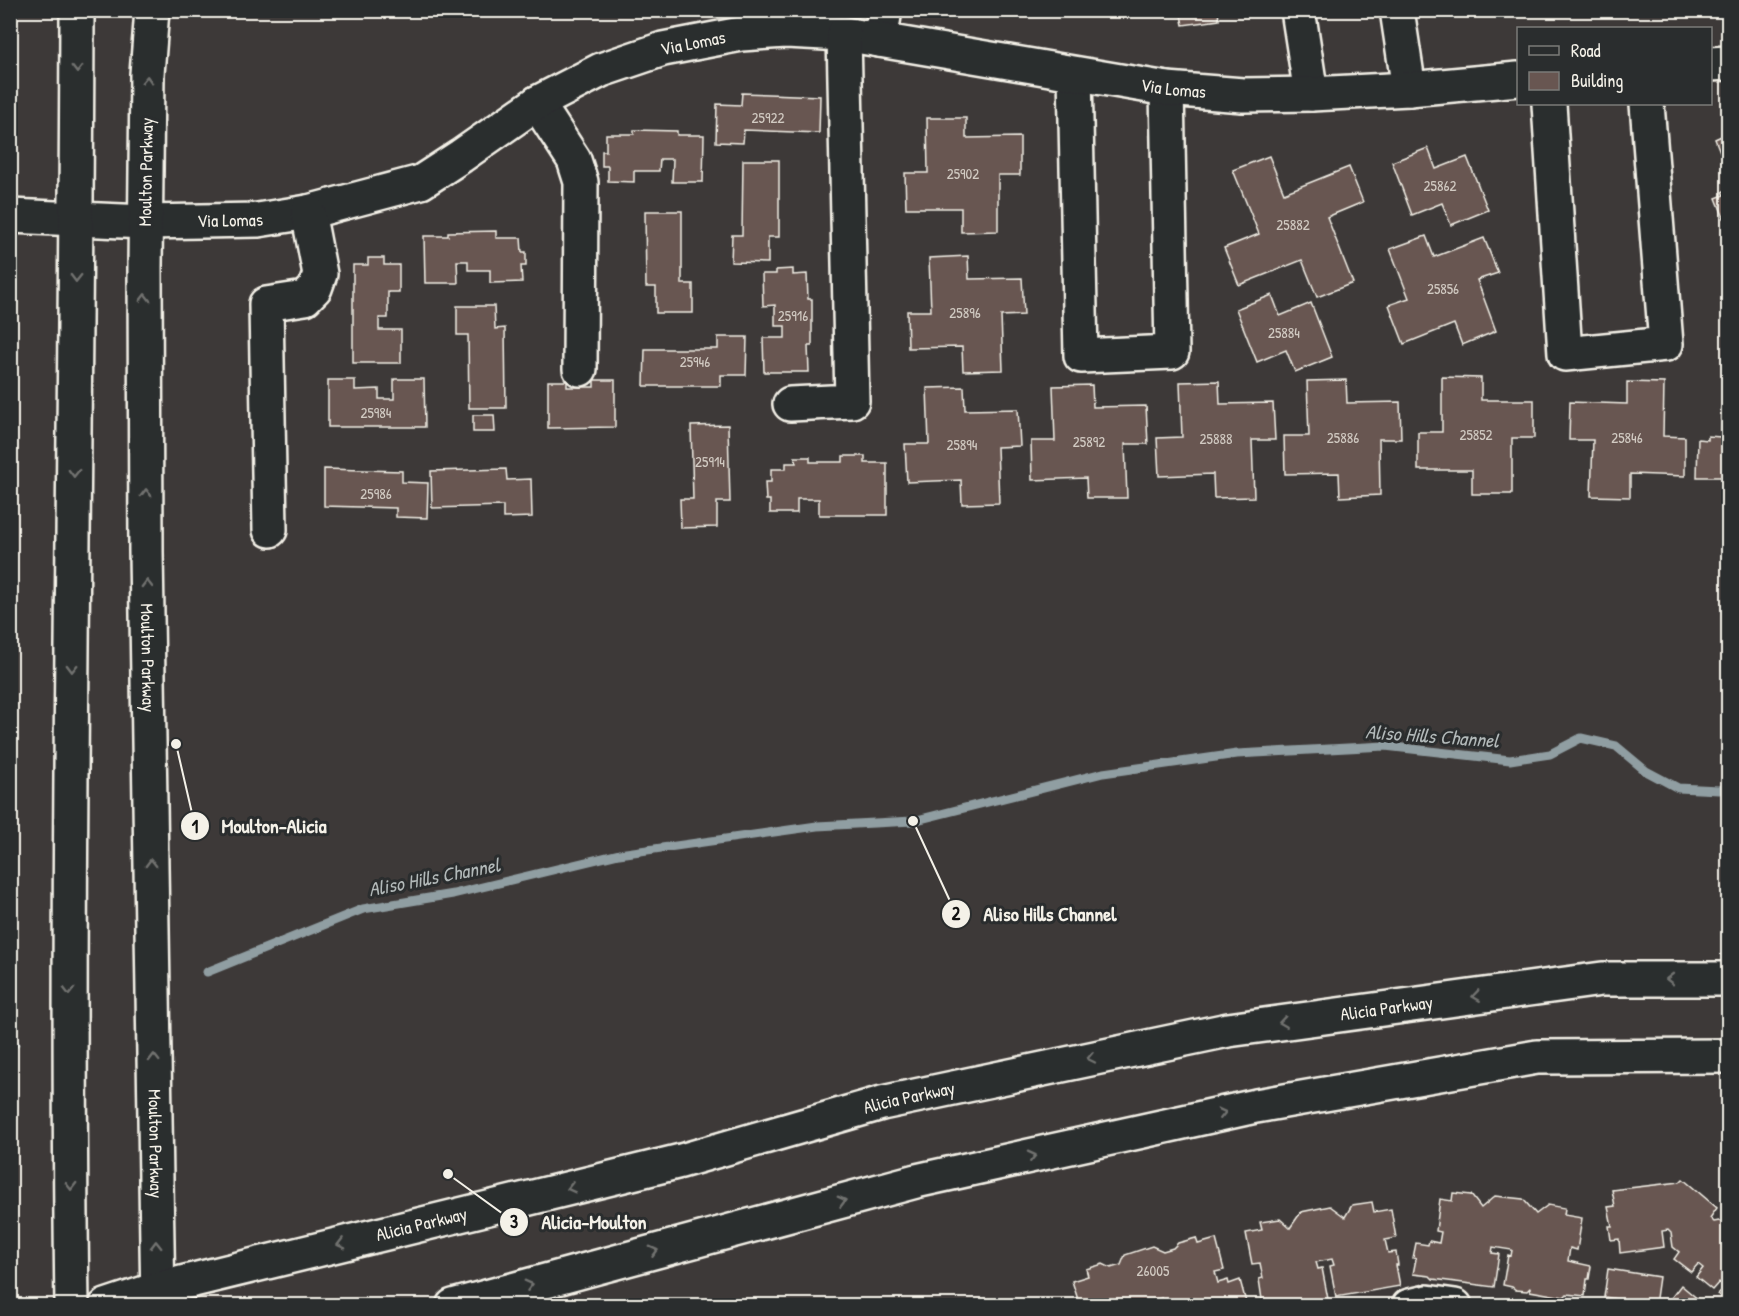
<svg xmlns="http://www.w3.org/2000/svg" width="1739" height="1316" font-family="'Patrick Hand',sans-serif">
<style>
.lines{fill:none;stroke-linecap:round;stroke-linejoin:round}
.stream{stroke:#909ea2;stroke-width:9}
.building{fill:#685651;stroke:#f4f1e8;stroke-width:1.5}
.minor-casing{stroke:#f4f1e8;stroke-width:38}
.major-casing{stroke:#f4f1e8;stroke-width:38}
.minor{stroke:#2a2d2e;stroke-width:33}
.major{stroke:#2a2d2e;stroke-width:33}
.oneway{stroke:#71726f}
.labels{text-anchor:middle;stroke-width:6;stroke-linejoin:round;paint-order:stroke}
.number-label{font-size:15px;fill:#d1cac2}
.street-label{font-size:18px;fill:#f4f1e8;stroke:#2a2d2e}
.water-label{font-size:20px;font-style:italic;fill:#b2b9b9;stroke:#2a2d2e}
.leader{fill:none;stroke:#f4f1e8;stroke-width:2}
.callout-dot{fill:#f4f1e8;stroke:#2a2d2e;stroke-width:2}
.mark-label{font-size:18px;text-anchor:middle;font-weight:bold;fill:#111}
.callout-label{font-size:20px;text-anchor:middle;font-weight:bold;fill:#f4f1e8;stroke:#2a2d2e;stroke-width:6;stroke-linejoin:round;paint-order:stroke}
</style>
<rect width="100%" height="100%" fill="#3d3938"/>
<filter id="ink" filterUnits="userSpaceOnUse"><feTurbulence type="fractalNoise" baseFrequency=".0167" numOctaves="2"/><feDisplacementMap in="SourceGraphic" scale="12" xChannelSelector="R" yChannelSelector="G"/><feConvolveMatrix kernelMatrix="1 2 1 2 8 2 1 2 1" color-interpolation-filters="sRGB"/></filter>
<g filter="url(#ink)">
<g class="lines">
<g class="stream">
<path d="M207 972 363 909 453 894 619 854 817 826 913 821 1103 773 1237 754 1385 746 1510 760 1550 754 1581 738 1616 746 1646 771 1678 788 1719 790 1728 788"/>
<path d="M10 1047 15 1044"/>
</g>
</g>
<g class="building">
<path d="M1180 10H1218L1219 20 1183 25Z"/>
<path d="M1503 10H1517L1506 16Z"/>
<path d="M742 93 820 96 819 133 744 130 743 143 716 142 717 104 741 105Z"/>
<path d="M927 118H966V138L1020 137V175H998V231L961 232V208H906L905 173H928Z"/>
<path d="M634 130 677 131V135H704L703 182H672L673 159H660L659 171H634V182L608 181V166H602V151H606V134H634Z"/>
<path d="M1728 133V172L1715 139Z"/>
<path d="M1428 148 1436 169 1467 157 1488 210 1451 225 1442 203 1412 215 1392 162Z"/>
<path d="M1269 156 1284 193 1349 167 1363 202 1327 217 1353 283 1317 297 1302 260 1239 285 1224 248 1259 234 1233 170Z"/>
<path d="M743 160H779V237H768V263L731 262 732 235H742Z"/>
<path d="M1728 189V228L1716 198 1724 195 1722 192Z"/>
<path d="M645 211H682V284H693V313H656V287H646Z"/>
<path d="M496 231V238H521L522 252H526V266H521L522 282 490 283V270H468V261H457L458 283H425L424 236H448V232Z"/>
<path d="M1426 236 1434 257 1484 238 1498 273 1477 280 1496 331 1462 345 1454 324 1404 344 1389 305 1409 298 1390 249Z"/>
<path d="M968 256 969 279 1022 278 1024 315 1001 316 1003 370 963 371 962 347 908 348 907 311H931L929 258Z"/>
<path d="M368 258H384V265H399V292H388V318H379V330H401V363H353V265H368Z"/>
<path d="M793 269V275L807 274 808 299H812V346H808L809 372H764L763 338H785V326H775V305L763 306 762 274H776V270Z"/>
<path d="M1272 295 1280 316 1311 303 1332 357 1295 372 1286 350 1257 362 1236 309Z"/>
<path d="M457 306H494L495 329 505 328 506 408H469L468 335H457Z"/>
<path d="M1728 315V331L1723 317Z"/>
<path d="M718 337H747L746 375H721V386H644L645 349H718Z"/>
<path d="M1442 377 1481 378V400H1534V438H1512V494H1472V470H1418V432H1442Z"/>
<path d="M394 379H424L425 427H328V380H355V390L379 389V399H394Z"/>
<path d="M594 380H615V427L548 428V381H567V387H594Z"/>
<path d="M1346 380 1347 403 1400 402 1401 439H1379L1380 495 1340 497 1339 473 1285 474 1284 436H1309L1307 381Z"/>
<path d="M1219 381 1220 404 1273 403 1275 440H1252L1254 497 1214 498 1213 474 1159 476 1157 438 1182 437 1180 382Z"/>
<path d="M1627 382 1664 383 1663 436 1685 437V476L1630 474V497L1591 496 1593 440H1569L1570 402 1627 404Z"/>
<path d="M1092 385 1093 407 1146 406 1148 444H1125L1127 498H1087L1086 478 1032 480 1031 441H1055L1053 386Z"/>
<path d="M1723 385H1728V477H1697L1698 439 1708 440V436L1721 437Z"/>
<path d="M964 387 965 410 1018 409 1020 446 997 447 999 503 962 504 961 480 907 482 905 444H929L927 388Z"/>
<path d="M473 415H494L495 432H473Z"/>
<path d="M728 425 730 502H717V527L681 528 680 499H693L691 426Z"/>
<path d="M843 456H865V463H887V515H819V499H797V513H770V500H766L765 482H771V469H786V463H796L795 457H810V462H843Z"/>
<path d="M324 469 402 471V482L428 483 427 518 396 517V508L324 506Z"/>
<path d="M506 469 507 480 531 479 532 517 503 518V506L432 508 431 471Z"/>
<path d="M1683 1179 1717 1208 1710 1218 1714 1222 1719 1221 1728 1225V1302L1718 1294 1725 1287 1719 1282 1712 1290 1696 1277 1703 1268 1698 1264 1691 1272 1674 1259 1679 1252 1673 1247 1671 1233 1668 1230 1662 1231 1664 1247 1620 1253 1619 1239 1611 1240 1609 1226H1612L1608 1207 1615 1206 1612 1190 1680 1182Z"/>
<path d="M1453 1193 1471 1195 1481 1208 1495 1196 1523 1199 1536 1214 1548 1205 1565 1208 1564 1215 1582 1218 1577 1250 1570 1248 1568 1261 1591 1266 1589 1279H1587L1585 1296 1567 1294 1564 1297 1530 1291V1288L1527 1291 1516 1290 1512 1287 1503 1285 1508 1255 1511 1256 1512 1250 1493 1247 1492 1253 1499 1254 1494 1287 1433 1279 1430 1276 1413 1274 1416 1259 1413 1258 1416 1243 1428 1245 1429 1241 1439 1243 1441 1232 1436 1231 1440 1199 1452 1201Z"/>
<path d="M1372 1202 1374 1212 1391 1209 1396 1238 1385 1240 1388 1253 1396 1252 1398 1265H1396L1400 1286 1336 1297 1330 1266 1334 1265 1332 1259 1316 1262 1318 1269 1322 1268 1328 1299 1290 1306H1263L1259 1279 1263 1278 1260 1263 1252 1264 1246 1233 1262 1230 1260 1222 1280 1219 1290 1228 1301 1212 1330 1206 1345 1217 1352 1205Z"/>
<path d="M1196 1238 1198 1244 1216 1239 1224 1270 1215 1272 1218 1283 1228 1280 1229 1284 1240 1280 1247 1306H1161V1304L1164 1303 1162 1298 1150 1301 1151 1306H1080L1072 1281 1088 1276 1086 1269 1103 1264 1111 1268 1121 1265 1125 1255 1152 1246 1163 1251 1173 1248 1178 1243Z"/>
<path d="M1608 1269 1659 1277 1655 1305 1604 1297Z"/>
<path d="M1681 1285 1706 1306H1665Z"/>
</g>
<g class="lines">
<g class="minor-casing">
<g id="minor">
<path d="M1298 10 1311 94"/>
<path d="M1397 10 1409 89"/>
<path d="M880 40 885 10"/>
<path d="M1710 64 1728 63"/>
<path d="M1075 74 1081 356 1172 352 1167 89"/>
<path d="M537 103 574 160 581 182 580 369"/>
<path d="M1549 104 1565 354 1666 344 1647 104"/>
<path id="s1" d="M10 216 145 222 258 220 308 212 421 182 461 156 537 103 601 70 663 49 741 34 786 31 844 34 1167 89 1243 95 1311 94 1409 89 1518 79"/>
<path d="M790 404 852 401 844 34"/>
<path d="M270 530 266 304 305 298 315 288 320 274 308 212"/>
<path d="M1409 1306 1427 1302 1455 1306"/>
</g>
</g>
<g class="major-casing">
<g id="major">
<path id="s2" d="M152 10 147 74 145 267 146 552 158 1306"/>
<path d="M72 1306C66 874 76 442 77 10"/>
<path id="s3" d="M106 1306 157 1289 681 1161 882 1103 1228 1030 1602 979H1728"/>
<path d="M453 1306 916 1181 1256 1106 1537 1057 1728 1056"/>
</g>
</g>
<use href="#minor" class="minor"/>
<use href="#major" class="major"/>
</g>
<defs><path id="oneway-chevron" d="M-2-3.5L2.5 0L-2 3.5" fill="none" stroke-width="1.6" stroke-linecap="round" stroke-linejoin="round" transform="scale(1.5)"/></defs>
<g class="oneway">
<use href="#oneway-chevron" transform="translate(77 69) rotate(90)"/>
<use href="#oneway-chevron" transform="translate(147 80) rotate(-88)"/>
<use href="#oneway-chevron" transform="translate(76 278) rotate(91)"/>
<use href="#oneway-chevron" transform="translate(145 298) rotate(-90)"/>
<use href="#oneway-chevron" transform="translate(74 473) rotate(91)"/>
<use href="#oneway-chevron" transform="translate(146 493) rotate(-90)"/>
<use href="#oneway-chevron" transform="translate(147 584) rotate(-91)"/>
<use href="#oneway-chevron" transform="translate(72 668) rotate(91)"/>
<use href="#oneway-chevron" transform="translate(151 863) rotate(-91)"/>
<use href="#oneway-chevron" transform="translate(1670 979) rotate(180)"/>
<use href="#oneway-chevron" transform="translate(69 991) rotate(90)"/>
<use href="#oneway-chevron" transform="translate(1476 996) rotate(172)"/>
<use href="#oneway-chevron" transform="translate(1283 1022) rotate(172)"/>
<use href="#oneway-chevron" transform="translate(154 1058) rotate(-91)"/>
<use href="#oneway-chevron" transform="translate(1091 1058) rotate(168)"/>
<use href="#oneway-chevron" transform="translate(1222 1113) rotate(-13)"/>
<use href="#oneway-chevron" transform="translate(1032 1156) rotate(-13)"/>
<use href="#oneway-chevron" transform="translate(71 1186) rotate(90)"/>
<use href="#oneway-chevron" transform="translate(571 1188) rotate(166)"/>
<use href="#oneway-chevron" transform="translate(842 1201) rotate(-15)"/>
<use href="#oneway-chevron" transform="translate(341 1244) rotate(166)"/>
<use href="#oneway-chevron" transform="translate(156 1245) rotate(-91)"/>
<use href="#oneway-chevron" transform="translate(654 1251) rotate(-15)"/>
<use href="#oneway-chevron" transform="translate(529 1285) rotate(-15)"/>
</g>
</g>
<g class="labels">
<g class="number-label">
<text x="768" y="123">25922</text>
<text x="963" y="179">25902</text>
<text x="1440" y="191">25862</text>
<text x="1293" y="230">25882</text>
<text x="1443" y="294">25856</text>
<text x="965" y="318">25896</text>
<text x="793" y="321">25916</text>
<text x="1284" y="338">25884</text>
<text x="695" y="367">25946</text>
<text x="376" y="418">25984</text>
<text x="1476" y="440">25852</text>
<text x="1343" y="443">25886</text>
<text x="1627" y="443">25846</text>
<text x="1216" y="444">25888</text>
<text x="1089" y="447">25892</text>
<text x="962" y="450">25894</text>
<text x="710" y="467">25914</text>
<text x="376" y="499">25986</text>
<text x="1153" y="1276">26005</text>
</g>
<g class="street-label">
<text dy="6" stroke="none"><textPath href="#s1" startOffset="724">Via Lomas</textPath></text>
<text dy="6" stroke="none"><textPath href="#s1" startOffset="1210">Via Lomas</textPath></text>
<text transform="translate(146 172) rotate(-89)" y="6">Moulton Parkway</text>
<text dy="6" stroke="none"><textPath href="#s1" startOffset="220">Via Lomas</textPath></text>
<text dy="6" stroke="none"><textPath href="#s2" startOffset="648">Moulton Parkway</textPath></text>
<text dy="6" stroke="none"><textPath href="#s3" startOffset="1316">Alicia Parkway</textPath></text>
<text dy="6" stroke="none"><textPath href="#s3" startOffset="830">Alicia Parkway</textPath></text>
<text dy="6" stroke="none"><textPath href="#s2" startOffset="1134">Moulton Parkway</textPath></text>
<text dy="6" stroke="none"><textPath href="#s3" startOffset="326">Alicia Parkway</textPath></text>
</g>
<g class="water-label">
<text transform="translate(1432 736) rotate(4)" y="7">Aliso Hills Channel</text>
<text transform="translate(434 877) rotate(-11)" y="7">Aliso Hills Channel</text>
</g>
</g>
<path class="leader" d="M176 744L195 826M913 821L956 914M448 1174L514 1222"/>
<g class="callout-dot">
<circle cx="176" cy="744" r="6"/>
<circle cx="913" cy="821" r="6"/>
<circle cx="448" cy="1174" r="6"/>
<circle cx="195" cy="826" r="15"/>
<circle cx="956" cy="914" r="15"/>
<circle cx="514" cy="1222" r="15"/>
</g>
<g class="mark-label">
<text x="195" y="833">1</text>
<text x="956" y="920">2</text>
<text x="514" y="1228">3</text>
</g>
<g class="callout-label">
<text x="274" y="833">Moulton-Alicia</text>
<text x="1050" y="921">Aliso Hills Channel</text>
<text x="594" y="1229">Alicia-Moulton</text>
</g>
<rect width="1739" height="1316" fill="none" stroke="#2a2d2e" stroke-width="36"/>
<rect x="18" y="18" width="1703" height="1280" fill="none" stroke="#f4f1e8" stroke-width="2" filter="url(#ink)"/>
<rect x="1517" y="27" width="195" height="78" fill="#2a2d2e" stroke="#7b7b78" stroke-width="1.5"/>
<rect x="1529" y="46" width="30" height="9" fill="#2a2d2e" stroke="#7b7b78" stroke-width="1.5"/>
<text x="1571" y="57" font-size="18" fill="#f4f1e8">Road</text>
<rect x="1529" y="72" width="30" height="18" fill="#685651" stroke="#7b7b78" stroke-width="1.5"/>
<text x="1571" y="87" font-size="18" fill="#f4f1e8">Building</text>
</svg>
